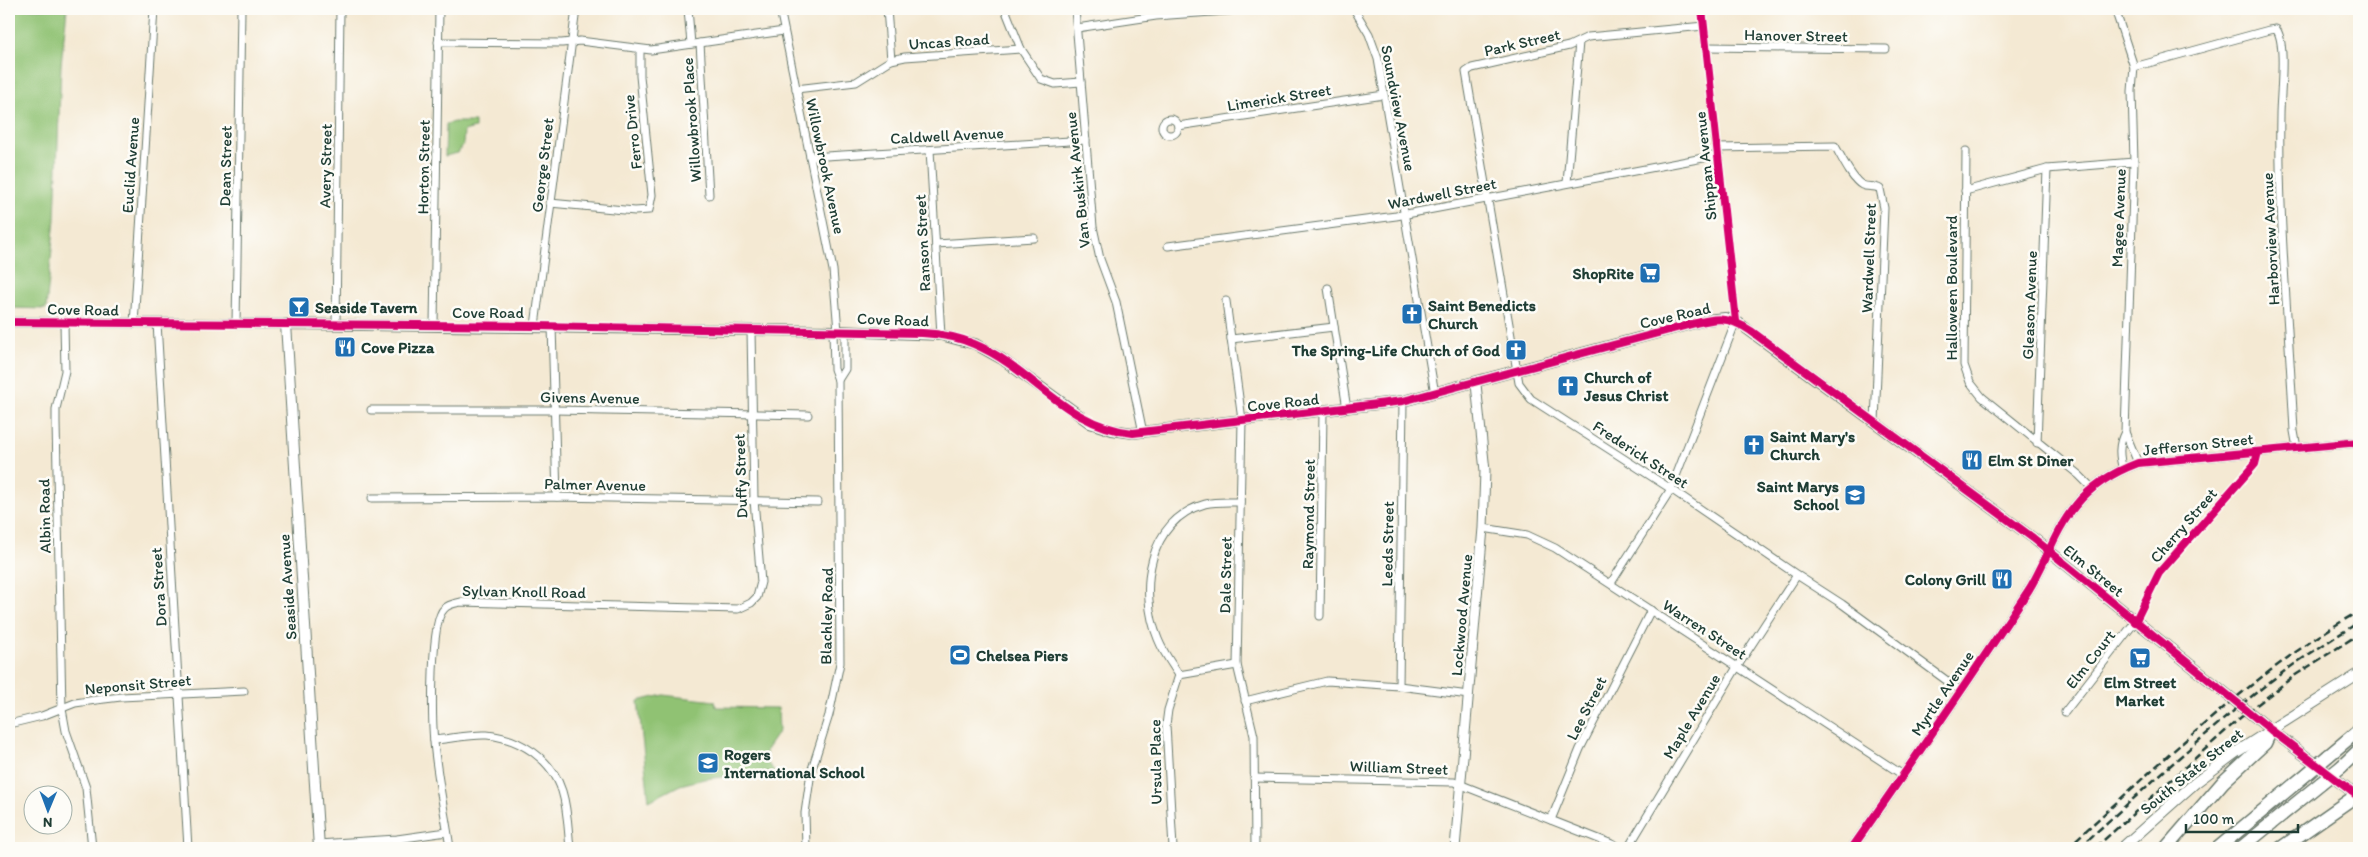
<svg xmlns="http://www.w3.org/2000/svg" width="2368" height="857" font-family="Itim,sans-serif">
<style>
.green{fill:#90c273;stroke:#588054}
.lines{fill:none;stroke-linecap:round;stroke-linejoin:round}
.minor-casing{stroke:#6a796c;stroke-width:9}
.tertiary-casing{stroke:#6a796c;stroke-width:11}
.secondary-casing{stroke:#6a796c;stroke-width:12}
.motorway-casing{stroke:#6a796c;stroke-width:15}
.minor{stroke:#fff;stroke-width:7}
.tertiary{stroke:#fff;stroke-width:9}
.secondary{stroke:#fff;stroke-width:10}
.motorway{stroke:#fff;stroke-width:12}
.rail{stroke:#1f3d34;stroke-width:2.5;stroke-dasharray:8 4;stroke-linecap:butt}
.motorway-bridge-casing{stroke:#6a796c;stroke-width:15;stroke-linecap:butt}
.motorway-bridge{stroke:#fff;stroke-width:12}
.cycleway-casing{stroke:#fdfcf7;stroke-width:11}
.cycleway{stroke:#d6006c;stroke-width:8}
.labels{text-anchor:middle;stroke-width:5;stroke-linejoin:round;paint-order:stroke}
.street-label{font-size:16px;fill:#1f3d34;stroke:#fdfcf7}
.poi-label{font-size:16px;font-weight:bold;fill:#1f3d34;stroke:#fdfcf7;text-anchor:start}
</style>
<rect width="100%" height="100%" fill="#fdfcf7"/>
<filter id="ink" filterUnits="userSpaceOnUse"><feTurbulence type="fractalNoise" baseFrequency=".02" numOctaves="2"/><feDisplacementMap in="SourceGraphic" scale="10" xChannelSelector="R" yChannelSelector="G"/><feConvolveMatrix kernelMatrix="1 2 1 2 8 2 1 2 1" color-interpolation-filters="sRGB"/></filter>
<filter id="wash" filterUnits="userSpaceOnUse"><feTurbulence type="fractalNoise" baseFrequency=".0096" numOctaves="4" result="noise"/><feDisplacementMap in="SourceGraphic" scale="20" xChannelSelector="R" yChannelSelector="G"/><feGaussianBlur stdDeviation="1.12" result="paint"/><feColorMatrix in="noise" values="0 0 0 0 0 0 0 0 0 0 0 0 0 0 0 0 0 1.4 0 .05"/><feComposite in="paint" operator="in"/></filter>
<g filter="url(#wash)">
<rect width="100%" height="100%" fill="#f4e9d3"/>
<g class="green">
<path d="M9 9H67L61 65 55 219 46 309 9 308Z"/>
<path d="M454 122H475V128L464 131 463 145 458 153 445 156 446 124Z"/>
<path d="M663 695 715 701 716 707 778 708 779 731 766 750V762L775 771 704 779 680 785 649 801 638 701Z"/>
</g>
</g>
<g filter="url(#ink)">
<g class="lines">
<g class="minor-casing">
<g id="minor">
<path d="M688 9 691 44"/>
<path d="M780 9 833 270 838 331"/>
<path d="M887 9 891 60"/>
<path d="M1005 9 1021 49 1041 79 1055 84 1081 82"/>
<path d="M1075 9 1093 227 1100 259 1116 302 1143 433"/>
<path d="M1354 9 1369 34 1378 59 1435 394"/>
<path d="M2115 9 2134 67 2132 91 2134 162 2125 432C2118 445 2119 456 2123 470"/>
<path d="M1704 26 1588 37 1569 46 1472 68 1466 72 1519 383 1531 399 1671 489 1797 575 1842 604 1961 691"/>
<path d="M1077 28 1156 16 1254 9"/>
<path d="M438 42 562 43 580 41 651 50 784 31"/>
<path d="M700 43 709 195"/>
<path d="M1706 47 1886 49"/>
<path d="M2134 67 2269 30 2276 29C2287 42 2280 96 2280 115 2278 219 2289 327 2294 431L2297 448"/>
<path d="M796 89 856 82 891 60 905 57 1021 49"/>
<circle cx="1170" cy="127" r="8"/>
<path d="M1178 126 1384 95"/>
<path d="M1718 148 1835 146C1841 156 1852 180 1862 185 1868 188 1874 185 1880 189L1884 208 1875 422"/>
<path d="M930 150 941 335"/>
<path d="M1966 151 1964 365 1970 382 1982 397 2079 475 2092 488"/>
<path d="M810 157 1086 140"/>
<path d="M1567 183 1579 42"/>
<path d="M1965 191 2047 169 2134 162"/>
<path d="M550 203 635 211 649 210 652 195 640 76V50"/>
<path d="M936 244 1034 238"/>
<path d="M1168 246 1396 216 1719 155"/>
<path d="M1328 288 1347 409"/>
<path d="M1226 301 1242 420 1237 665 1254 736 1255 848"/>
<path d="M64 323 65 371 56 409V423L62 709 66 731 86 788 92 848"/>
<path d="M157 323 188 848"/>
<path d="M134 324 154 9"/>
<path d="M236 324 241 9"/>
<path d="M336 324 340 9"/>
<path d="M434 325 439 9"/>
<path d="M535 326 576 9"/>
<path d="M552 326 557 497"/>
<path d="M1231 339 1334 327"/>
<path d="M838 380 845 369V331"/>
<path d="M371 410H555L808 415"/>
<path d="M2125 432 2138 463"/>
<path d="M2037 443 2047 169"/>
<path d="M372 498 557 497 818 502"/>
<path d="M1483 528 1527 535 1555 548 1903 775"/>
<path d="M1611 583 1671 489 1736 321 1702 9"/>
<path d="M1320 616 1323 412"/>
<path d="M1179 675 1237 665"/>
<path d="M1399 686 1403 401"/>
<path d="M1245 701 1327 681 1399 686 1469 695"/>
<path d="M2065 712 2135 622 2159 573 2255 464 2258 452"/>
<path d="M9 724 42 716 75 703 96 700 121 697 244 691"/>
<path d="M434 740C451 739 470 734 487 735 520 738 552 759 562 791 568 810 568 830 570 848"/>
<path d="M1254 778 1454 782 1622 848"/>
<path d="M1551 820 1580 749 1651 610"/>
<path d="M318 844 397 839 447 832"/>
<path d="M450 848C445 813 437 777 434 742 432 721 430 621 444 609 448 604 456 603 461 602L738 609 751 603 757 597 761 582 754 500 751 330"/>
<path d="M806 848 805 813 811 772 829 715 840 663 838 380 834 369 833 331"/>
<path d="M1173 848 1166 725 1168 710 1179 675C1171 663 1163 652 1158 639 1138 590 1148 520 1205 504 1216 501 1229 502 1240 502"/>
<path d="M1628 848 1737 667 1797 575"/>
</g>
</g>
<g class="tertiary-casing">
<g id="tertiary">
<path d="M9 322 286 324"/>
<path d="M1455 848 1483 528 1485 471 1476 384"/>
<path d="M1852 848C1912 763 1971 677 2028 591 2046 563 2054 531 2076 505 2092 485 2114 472 2138 463L2359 442"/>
</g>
</g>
<g class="secondary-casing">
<g id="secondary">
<path d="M319 848 286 324 838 331 941 335 975 344 1002 359 1090 423 1112 430 1133 433 1403 401 1706 320 1725 318 1736 321 2033 538 2271 730 2359 797"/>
<path d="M2122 848 2195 783 2235 753 2359 674"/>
</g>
</g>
<g class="motorway-casing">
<g id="motorway">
<path d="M2328 756 2359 730"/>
<path d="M2341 767 2359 750"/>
<path d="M2166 848 2223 782 2265 743 2271 730"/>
<path d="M2218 848 2308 773"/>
<path d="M2241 848 2321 783"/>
<path d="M2281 848 2357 795"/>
</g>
</g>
<use href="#minor" class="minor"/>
<use href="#tertiary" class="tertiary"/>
<use href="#secondary" class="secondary"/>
<use href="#motorway" class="motorway"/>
<g class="rail">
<path d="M2067 848C2159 764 2251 674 2359 611"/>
<path d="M2079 848C2142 791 2204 733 2271 681 2299 660 2329 641 2359 622"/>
<path d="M2095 848 2240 718 2294 676 2359 634"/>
</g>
<g class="motorway-bridge-casing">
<g id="motorway-bridge">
<path d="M2308 773 2328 756"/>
<path d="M2321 783 2341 767"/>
</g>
</g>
<use href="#motorway-bridge" class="motorway-bridge"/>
<g class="cycleway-casing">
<g id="cycleway">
<path d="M1702 9 1736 321"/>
<path d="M9 322 535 326 922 333C940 334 958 337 974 344 1034 369 1064 426 1133 433L1403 401 1688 325C1715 318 1727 315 1751 331L2033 538 2271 730 2359 797"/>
<path d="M2135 622 2159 573 2255 464 2258 452"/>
<path d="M1852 848C1912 763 1971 677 2028 591 2046 563 2054 531 2076 505 2092 485 2114 472 2138 463L2359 442"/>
</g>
</g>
<use href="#cycleway" class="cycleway"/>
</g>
</g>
<defs>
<g id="supermarket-square" transform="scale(1.125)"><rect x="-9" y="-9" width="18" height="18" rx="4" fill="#1f6fb2" stroke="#fdfcf7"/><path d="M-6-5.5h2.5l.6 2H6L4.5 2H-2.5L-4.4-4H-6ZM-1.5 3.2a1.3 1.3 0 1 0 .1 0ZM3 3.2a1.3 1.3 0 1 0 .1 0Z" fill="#fff"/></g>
<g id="bar-square" transform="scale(1.125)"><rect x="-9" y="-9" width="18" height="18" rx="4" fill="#1f6fb2" stroke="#fdfcf7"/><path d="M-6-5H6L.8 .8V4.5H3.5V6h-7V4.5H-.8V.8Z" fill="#fff"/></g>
<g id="church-square" transform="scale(1.125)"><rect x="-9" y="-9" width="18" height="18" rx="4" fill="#1f6fb2" stroke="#fdfcf7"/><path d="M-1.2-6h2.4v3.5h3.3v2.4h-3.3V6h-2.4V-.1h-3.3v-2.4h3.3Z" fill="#fff"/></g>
<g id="restaurant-square" transform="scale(1.125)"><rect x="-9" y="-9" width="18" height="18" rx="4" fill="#1f6fb2" stroke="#fdfcf7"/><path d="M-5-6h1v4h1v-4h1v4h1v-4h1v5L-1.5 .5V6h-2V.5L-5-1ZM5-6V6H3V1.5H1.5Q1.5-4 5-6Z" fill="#fff"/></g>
<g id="school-square" transform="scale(1.125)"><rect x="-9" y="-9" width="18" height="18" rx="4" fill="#1f6fb2" stroke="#fdfcf7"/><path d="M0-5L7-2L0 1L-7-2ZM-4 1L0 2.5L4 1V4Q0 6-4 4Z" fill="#fff"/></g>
<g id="stadium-square" transform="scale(1.125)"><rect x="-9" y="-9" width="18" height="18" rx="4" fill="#1f6fb2" stroke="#fdfcf7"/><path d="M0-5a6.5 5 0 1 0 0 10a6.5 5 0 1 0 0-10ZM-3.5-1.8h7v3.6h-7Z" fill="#fff"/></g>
</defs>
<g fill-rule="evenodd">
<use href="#supermarket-square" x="1650" y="273"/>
<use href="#bar-square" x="299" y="307"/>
<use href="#church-square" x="1412" y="314"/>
<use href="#restaurant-square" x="345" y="347"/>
<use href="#church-square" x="1516" y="350"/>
<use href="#church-square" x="1568" y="386"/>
<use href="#church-square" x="1754" y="445"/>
<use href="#restaurant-square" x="1972" y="460"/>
<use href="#school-square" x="1855" y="495"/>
<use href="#restaurant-square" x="2002" y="579"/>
<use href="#stadium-square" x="960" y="655"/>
<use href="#supermarket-square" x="2140" y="658"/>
<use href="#school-square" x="708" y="763"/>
</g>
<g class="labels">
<g class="street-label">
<text transform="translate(1796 35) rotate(1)" y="6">Hanover Street</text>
<text transform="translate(949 41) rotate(-4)" y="6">Uncas Road</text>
<text transform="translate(1522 42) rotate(-13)" y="6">Park Street</text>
<text transform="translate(1279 97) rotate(-9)" y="6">Limerick Street</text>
<text transform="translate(1399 108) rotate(79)" y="6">Soundview Avenue</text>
<text transform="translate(691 120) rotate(-94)" y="6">Willowbrook Place</text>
<text transform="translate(632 132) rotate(-96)" y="6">Ferro Drive</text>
<text transform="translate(947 135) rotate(-3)" y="6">Caldwell Avenue</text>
<text transform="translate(130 165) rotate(-86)" y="6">Euclid Avenue</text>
<text transform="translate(542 165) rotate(-83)" y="6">George Street</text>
<text transform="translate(225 166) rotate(-89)" y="6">Dean Street</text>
<text transform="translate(325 166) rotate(-89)" y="6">Avery Street</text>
<text transform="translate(826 166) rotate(78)" y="6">Willowbrook Avenue</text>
<text transform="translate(1705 166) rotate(-96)" y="6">Shippan Avenue</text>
<text transform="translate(423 167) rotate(-89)" y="6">Horton Street</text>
<text transform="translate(1077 180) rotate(-96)" y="6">Van Buskirk Avenue</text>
<text transform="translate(1442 193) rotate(-11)" y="6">Wardwell Street</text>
<text transform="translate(2118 218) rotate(-88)" y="6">Magee Avenue</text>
<text transform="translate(2270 239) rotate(-93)" y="6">Harborview Avenue</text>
<text transform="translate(922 243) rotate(-93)" y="6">Ranson Street</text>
<text transform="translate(1868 258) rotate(-88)" y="6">Wardwell Street</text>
<text transform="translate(1951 288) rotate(-90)" y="6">Halloween Boulevard</text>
<text transform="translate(2029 305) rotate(-88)" y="6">Gleason Avenue</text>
<text transform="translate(83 309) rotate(1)" y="6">Cove Road</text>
<text x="488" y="318">Cove Road</text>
<text transform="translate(1675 315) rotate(-13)" y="6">Cove Road</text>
<text transform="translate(893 319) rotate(2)" y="6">Cove Road</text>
<text transform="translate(590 397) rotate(1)" y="6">Givens Avenue</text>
<text transform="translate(1283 402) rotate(-6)" y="6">Cove Road</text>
<text transform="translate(2198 444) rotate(-6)" y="6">Jefferson Street</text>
<text transform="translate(1641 454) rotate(33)" y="6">Frederick Street</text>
<text transform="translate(740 476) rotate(-92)" y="6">Duffy Street</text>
<text transform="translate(595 484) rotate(1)" y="6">Palmer Avenue</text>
<text transform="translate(1308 514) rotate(-89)" y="6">Raymond Street</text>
<text transform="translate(44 516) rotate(-91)" y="6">Albin Road</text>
<text transform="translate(2183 525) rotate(-49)" y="6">Cherry Street</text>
<text transform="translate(1387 544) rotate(-89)" y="6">Leeds Street</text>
<text transform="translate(2094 570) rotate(39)" y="6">Elm Street</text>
<text transform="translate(1225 575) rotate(-89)" y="6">Dale Street</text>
<text transform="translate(158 587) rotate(-94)" y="6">Dora Street</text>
<text transform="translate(287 587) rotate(-94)" y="6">Seaside Avenue</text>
<text transform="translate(524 591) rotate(1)" y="6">Sylvan Knoll Road</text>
<text transform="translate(1461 615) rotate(-85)" y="6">Lockwood Avenue</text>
<text transform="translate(826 616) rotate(-89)" y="6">Blachley Road</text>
<text transform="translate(1705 629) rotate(33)" y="6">Warren Street</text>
<text transform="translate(2090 659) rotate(-52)" y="6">Elm Court</text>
<text transform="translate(138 684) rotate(-5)" y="6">Neponsit Street</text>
<text transform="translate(1942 693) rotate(-56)" y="6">Myrtle Avenue</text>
<text transform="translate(1586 708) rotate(-63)" y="6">Lee Street</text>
<text transform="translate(1691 716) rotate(-59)" y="6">Maple Avenue</text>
<text transform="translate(1155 762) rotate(-91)" y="6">Ursula Place</text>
<text transform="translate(1399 767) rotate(2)" y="6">William Street</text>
<text transform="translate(2191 771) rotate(-39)" y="6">South State Street</text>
</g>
<g class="poi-label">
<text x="1634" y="279" text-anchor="end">ShopRite</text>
<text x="1428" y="311">Saint Benedicts<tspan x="1428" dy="18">Church</tspan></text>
<text x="315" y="313">Seaside Tavern</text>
<text x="361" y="353">Cove Pizza</text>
<text x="1500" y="356" text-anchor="end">The Spring-Life Church of God</text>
<text x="1584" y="383">Church of<tspan x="1584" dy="18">Jesus Christ</tspan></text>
<text x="1770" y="442">Saint Mary's<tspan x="1770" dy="18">Church</tspan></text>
<text x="1988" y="466">Elm St Diner</text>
<text x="1839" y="492" text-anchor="end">Saint Marys<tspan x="1839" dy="18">School</tspan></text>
<text x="1986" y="585" text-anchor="end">Colony Grill</text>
<text x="976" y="661">Chelsea Piers</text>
<text x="2140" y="688" text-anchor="middle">Elm Street<tspan x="2140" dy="18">Market</tspan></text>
<text x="724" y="760">Rogers<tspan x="724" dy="18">International School</tspan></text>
</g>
</g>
<rect width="2368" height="857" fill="none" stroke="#fdfcf7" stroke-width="30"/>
<g transform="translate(48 810) rotate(181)"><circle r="24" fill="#fdfcf7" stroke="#a4b0a9"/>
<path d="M0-4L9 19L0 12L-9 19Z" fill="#1f6fb2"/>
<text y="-8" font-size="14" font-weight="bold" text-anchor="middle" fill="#1f3d34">N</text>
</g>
<path d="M2186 824v8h112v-8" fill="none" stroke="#1f3d34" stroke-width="2.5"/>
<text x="2193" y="824" font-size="15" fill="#1f3d34" stroke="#fdfcf7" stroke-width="4" paint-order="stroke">100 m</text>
</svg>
